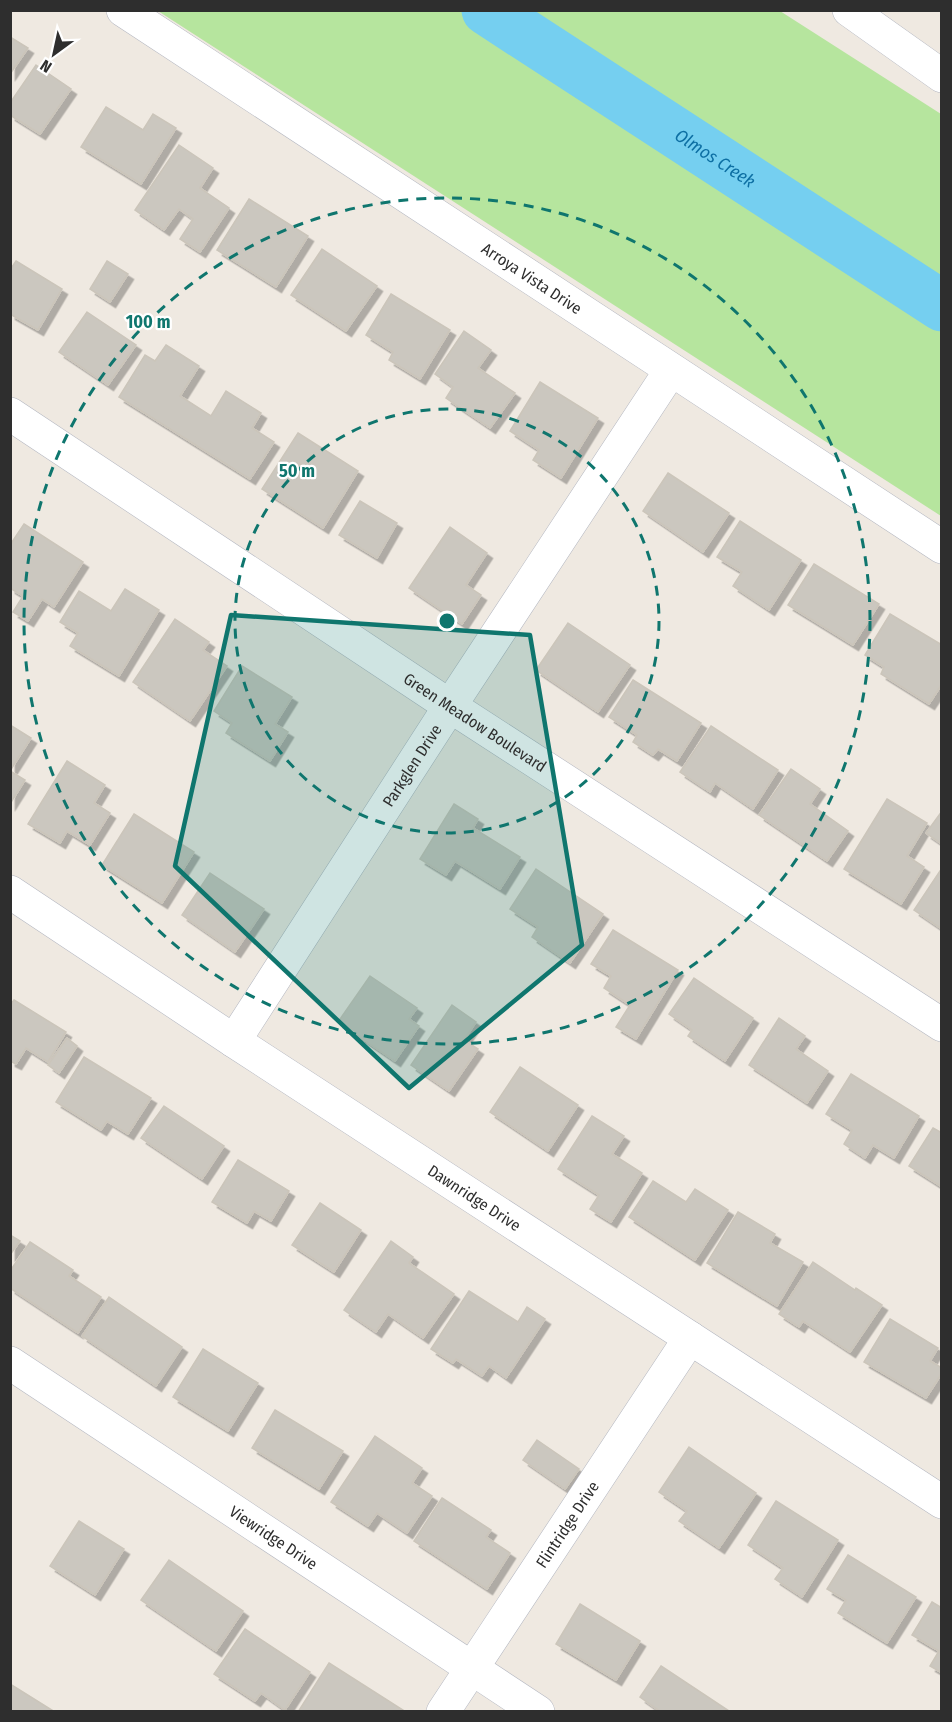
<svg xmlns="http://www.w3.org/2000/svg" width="952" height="1722" font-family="'Fira Sans Condensed',sans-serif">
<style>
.green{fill:#b6e59e}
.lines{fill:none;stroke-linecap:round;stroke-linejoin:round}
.river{stroke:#75cff0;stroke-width:51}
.building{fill:#cbc7bf;stroke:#cbc5ba;stroke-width:1.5;filter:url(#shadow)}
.minor-casing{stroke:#b4b7c1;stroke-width:34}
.minor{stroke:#fff;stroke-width:33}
.marked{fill:#0f766e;fill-opacity:0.2;stroke:#0f766e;stroke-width:4.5;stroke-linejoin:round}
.ring{fill:none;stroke:#0f766e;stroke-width:3;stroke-dasharray:10 8}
.labels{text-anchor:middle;stroke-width:4.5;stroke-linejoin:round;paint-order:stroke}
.street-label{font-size:16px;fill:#2e2e2e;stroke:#fff}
.water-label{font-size:18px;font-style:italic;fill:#0d6fa3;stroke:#fff}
.centre{fill:#0f766e;stroke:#fff;stroke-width:3}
.ring-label{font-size:18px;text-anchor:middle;font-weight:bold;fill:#0f766e;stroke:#fff;stroke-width:4.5;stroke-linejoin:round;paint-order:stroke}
</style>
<defs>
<filter id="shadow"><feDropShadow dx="5.5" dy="5.5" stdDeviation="0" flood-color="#0004"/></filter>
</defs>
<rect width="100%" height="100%" fill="#efe9e1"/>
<path class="green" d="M158 11H780L941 114V516Z"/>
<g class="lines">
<path class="river" id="s1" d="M487 10 942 306"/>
</g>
<g class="building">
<path d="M10 37 28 48 10 74Z"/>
<path d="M36 65 71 89 40 134 10 115V103Z"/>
<path d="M106 107 143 130 153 114 176 128 141 184 81 147Z"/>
<path d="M179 145 213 168 200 188 229 208 200 252 180 239 193 219 179 209 164 230 135 210Z"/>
<path d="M249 199 308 236 276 287 217 250Z"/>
<path d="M322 249 377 286 346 331 291 295Z"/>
<path d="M16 261 62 289 38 330 10 314V270Z"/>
<path d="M107 261 128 274 110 302 90 289Z"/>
<path d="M391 294 450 330 420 379 389 360 393 352 366 335Z"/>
<path d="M87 312 136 345 108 385 59 352Z"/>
<path d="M464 331 491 350 478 368 515 393 490 428 446 398 453 387 435 374Z"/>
<path d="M166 345 199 366 180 396 211 416 226 391 261 413 252 428 274 442 250 479 119 397 145 355 155 361Z"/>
<path d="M540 382 598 418 561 478 533 460 539 450 510 431Z"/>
<path d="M298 433 358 471 323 528 262 489Z"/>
<path d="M668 473 729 513 703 552 643 511Z"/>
<path d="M360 501 397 523 377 558 339 535Z"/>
<path d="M740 521 801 560 769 610 733 586 742 572 717 557Z"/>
<path d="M24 524 83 562 54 607 42 599 28 621 13 612 23 596 10 588V545Z"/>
<path d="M450 527 487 553 466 585 481 595 462 624 409 588Z"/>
<path d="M814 564 879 604 853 645 788 605Z"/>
<path d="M125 589 159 610 119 676 70 646 78 633 60 622 79 591 111 611Z"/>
<path d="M890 614 942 645V684L929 704 881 674 884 667 865 655Z"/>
<path d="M175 619 209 642 203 650 227 666 190 721 133 682Z"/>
<path d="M568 623 630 665 598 712 536 670Z"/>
<path d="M242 666 292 697 275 724 288 732 270 761 226 733 232 723 214 711Z"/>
<path d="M633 680 701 723 677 761 658 749 653 755 633 742 637 735 609 717Z"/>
<path d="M10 725 31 738 10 771Z"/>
<path d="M711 726 778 770 753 809 715 783 710 792 680 772Z"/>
<path d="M67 761 105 785 94 803 110 813 90 845 67 831 60 843 28 824Z"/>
<path d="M791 769 820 789 810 804 848 831 827 861 759 815Z"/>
<path d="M10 771 25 780 10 804Z"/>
<path d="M887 799 927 823 907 856 924 867 901 904 844 869Z"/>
<path d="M454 804 478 819 473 828 520 857 500 889 455 861 446 875 420 859Z"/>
<path d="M942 811V844L926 833Z"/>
<path d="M134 814 194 852 162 903 102 865Z"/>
<path d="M536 869 603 914 570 963 532 937 538 927 510 909Z"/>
<path d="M940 871 942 872V929L914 910Z"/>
<path d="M210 873 264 909 235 952 182 915Z"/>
<path d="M613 930 678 970 636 1039 616 1027 630 1005 604 988 611 976 591 964Z"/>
<path d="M370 976 417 1008 409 1019 419 1026 395 1061 338 1022Z"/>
<path d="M694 978 753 1018 725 1061 688 1036 692 1030 669 1014Z"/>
<path d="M14 1000 66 1032 48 1062 26 1048 16 1064 10 1061V1005Z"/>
<path d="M452 1005 476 1022 464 1040 478 1049 449 1091 411 1065Z"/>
<path d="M779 1018 805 1036 796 1049 828 1071 807 1103 749 1065Z"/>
<path d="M67 1038 77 1046 59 1073 48 1065Z"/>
<path d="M84 1057 151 1098 128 1134 107 1121 101 1130 56 1102Z"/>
<path d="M520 1067 578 1105 548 1151 490 1112Z"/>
<path d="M851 1074 919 1116 894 1158 873 1145 865 1158 844 1144 852 1130 826 1114Z"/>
<path d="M164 1106 224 1146 202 1179 141 1138Z"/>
<path d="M592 1116 624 1136 612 1154 642 1173 611 1222 590 1209 599 1195 558 1169Z"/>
<path d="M933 1128 942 1133V1187L909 1166Z"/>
<path d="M238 1160 289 1191 271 1221 254 1211 247 1223 212 1202Z"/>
<path d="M653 1181 686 1202 695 1189 728 1210 695 1260 629 1217Z"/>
<path d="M320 1203 361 1230 334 1272 292 1245Z"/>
<path d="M738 1212 775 1234 770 1243 803 1262 777 1306 707 1263Z"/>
<path d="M10 1235 20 1241 10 1255Z"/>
<path d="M391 1241 413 1257 409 1263 454 1294 423 1338 388 1314 376 1332 344 1310Z"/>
<path d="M30 1242 73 1270 69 1276 101 1297 78 1333 10 1288V1271Z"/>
<path d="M813 1262 855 1290 856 1288 882 1305 850 1352 803 1321 799 1327 779 1314Z"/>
<path d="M469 1291 518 1322 527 1307 545 1319 506 1378 489 1366 482 1376 456 1359 453 1363 431 1349Z"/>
<path d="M109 1297 182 1347 156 1386 82 1336Z"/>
<path d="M890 1319 938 1348 930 1361 942 1368V1373L926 1398 864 1362Z"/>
<path d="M203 1349 258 1383 228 1431 173 1397Z"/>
<path d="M275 1410 343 1451 319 1489 252 1448Z"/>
<path d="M375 1436 422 1468 412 1483 432 1496 407 1533 377 1513 368 1526 331 1502Z"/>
<path d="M537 1440 579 1469 565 1489 523 1460Z"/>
<path d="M689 1447 756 1493 719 1548 679 1521 687 1511 659 1492Z"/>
<path d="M442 1498 491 1530 486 1537 510 1553 487 1589 414 1541Z"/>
<path d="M776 1501 838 1540 802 1597 775 1579 783 1568 748 1545Z"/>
<path d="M79 1521 124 1549 95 1595 50 1566Z"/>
<path d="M848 1555 916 1597 887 1643 838 1613 846 1600 827 1589Z"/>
<path d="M169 1560 243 1611 216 1651 141 1600Z"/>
<path d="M932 1602 942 1608V1673L930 1666 939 1651 912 1635Z"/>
<path d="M580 1604 640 1641 616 1680 556 1644Z"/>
<path d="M245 1629 310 1672 285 1710 261 1693 255 1701 214 1674Z"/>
<path d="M329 1663 406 1712H298Z"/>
<path d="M661 1666 729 1711V1712H661L640 1697Z"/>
<path d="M10 1684 55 1712H10Z"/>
</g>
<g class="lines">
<g class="minor-casing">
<g id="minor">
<path id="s2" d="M123 10 942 547"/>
<path d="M849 10 942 76"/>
<path id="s3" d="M10 414 450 706 942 1025"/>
<path id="s4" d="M10 892 234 1041 942 1502"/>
<path id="s5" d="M234 1041 450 706 671 370"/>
<path id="s6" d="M10 1363 538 1712"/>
<path id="s7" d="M443 1712 690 1338"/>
</g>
</g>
<use href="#minor" class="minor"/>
</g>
<path class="marked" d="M231 615 530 635 582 945 409 1088 175 866Z"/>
<g class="ring">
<circle cx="447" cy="621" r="212"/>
<circle cx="447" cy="621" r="423"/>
</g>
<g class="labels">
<g class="street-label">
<text dy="6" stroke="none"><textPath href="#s2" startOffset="489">Arroya Vista Drive</textPath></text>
<text dy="6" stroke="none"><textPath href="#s3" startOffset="558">Green Meadow Boulevard</textPath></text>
<text dy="6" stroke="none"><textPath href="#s5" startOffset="328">Parkglen Drive</textPath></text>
<text dy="6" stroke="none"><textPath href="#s4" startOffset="556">Dawnridge Drive</textPath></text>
<text dy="6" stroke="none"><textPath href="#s7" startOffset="225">Flintridge Drive</textPath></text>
<text dy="6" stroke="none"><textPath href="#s6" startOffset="316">Viewridge Drive</textPath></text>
</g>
<g class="water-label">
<text dy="6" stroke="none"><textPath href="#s1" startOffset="272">Olmos Creek</textPath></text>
</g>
</g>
<circle cx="447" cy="621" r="9" class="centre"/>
<g class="ring-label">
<text x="148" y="328">100 m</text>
<text x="297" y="477">50 m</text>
</g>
<rect width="952" height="1722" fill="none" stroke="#2e2e2e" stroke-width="24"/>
<g transform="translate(54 54) rotate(213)" stroke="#ffffff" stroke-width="4.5" paint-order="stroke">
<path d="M0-4.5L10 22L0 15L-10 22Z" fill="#2e2e2e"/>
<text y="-9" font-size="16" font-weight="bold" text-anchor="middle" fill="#2e2e2e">N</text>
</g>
</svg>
